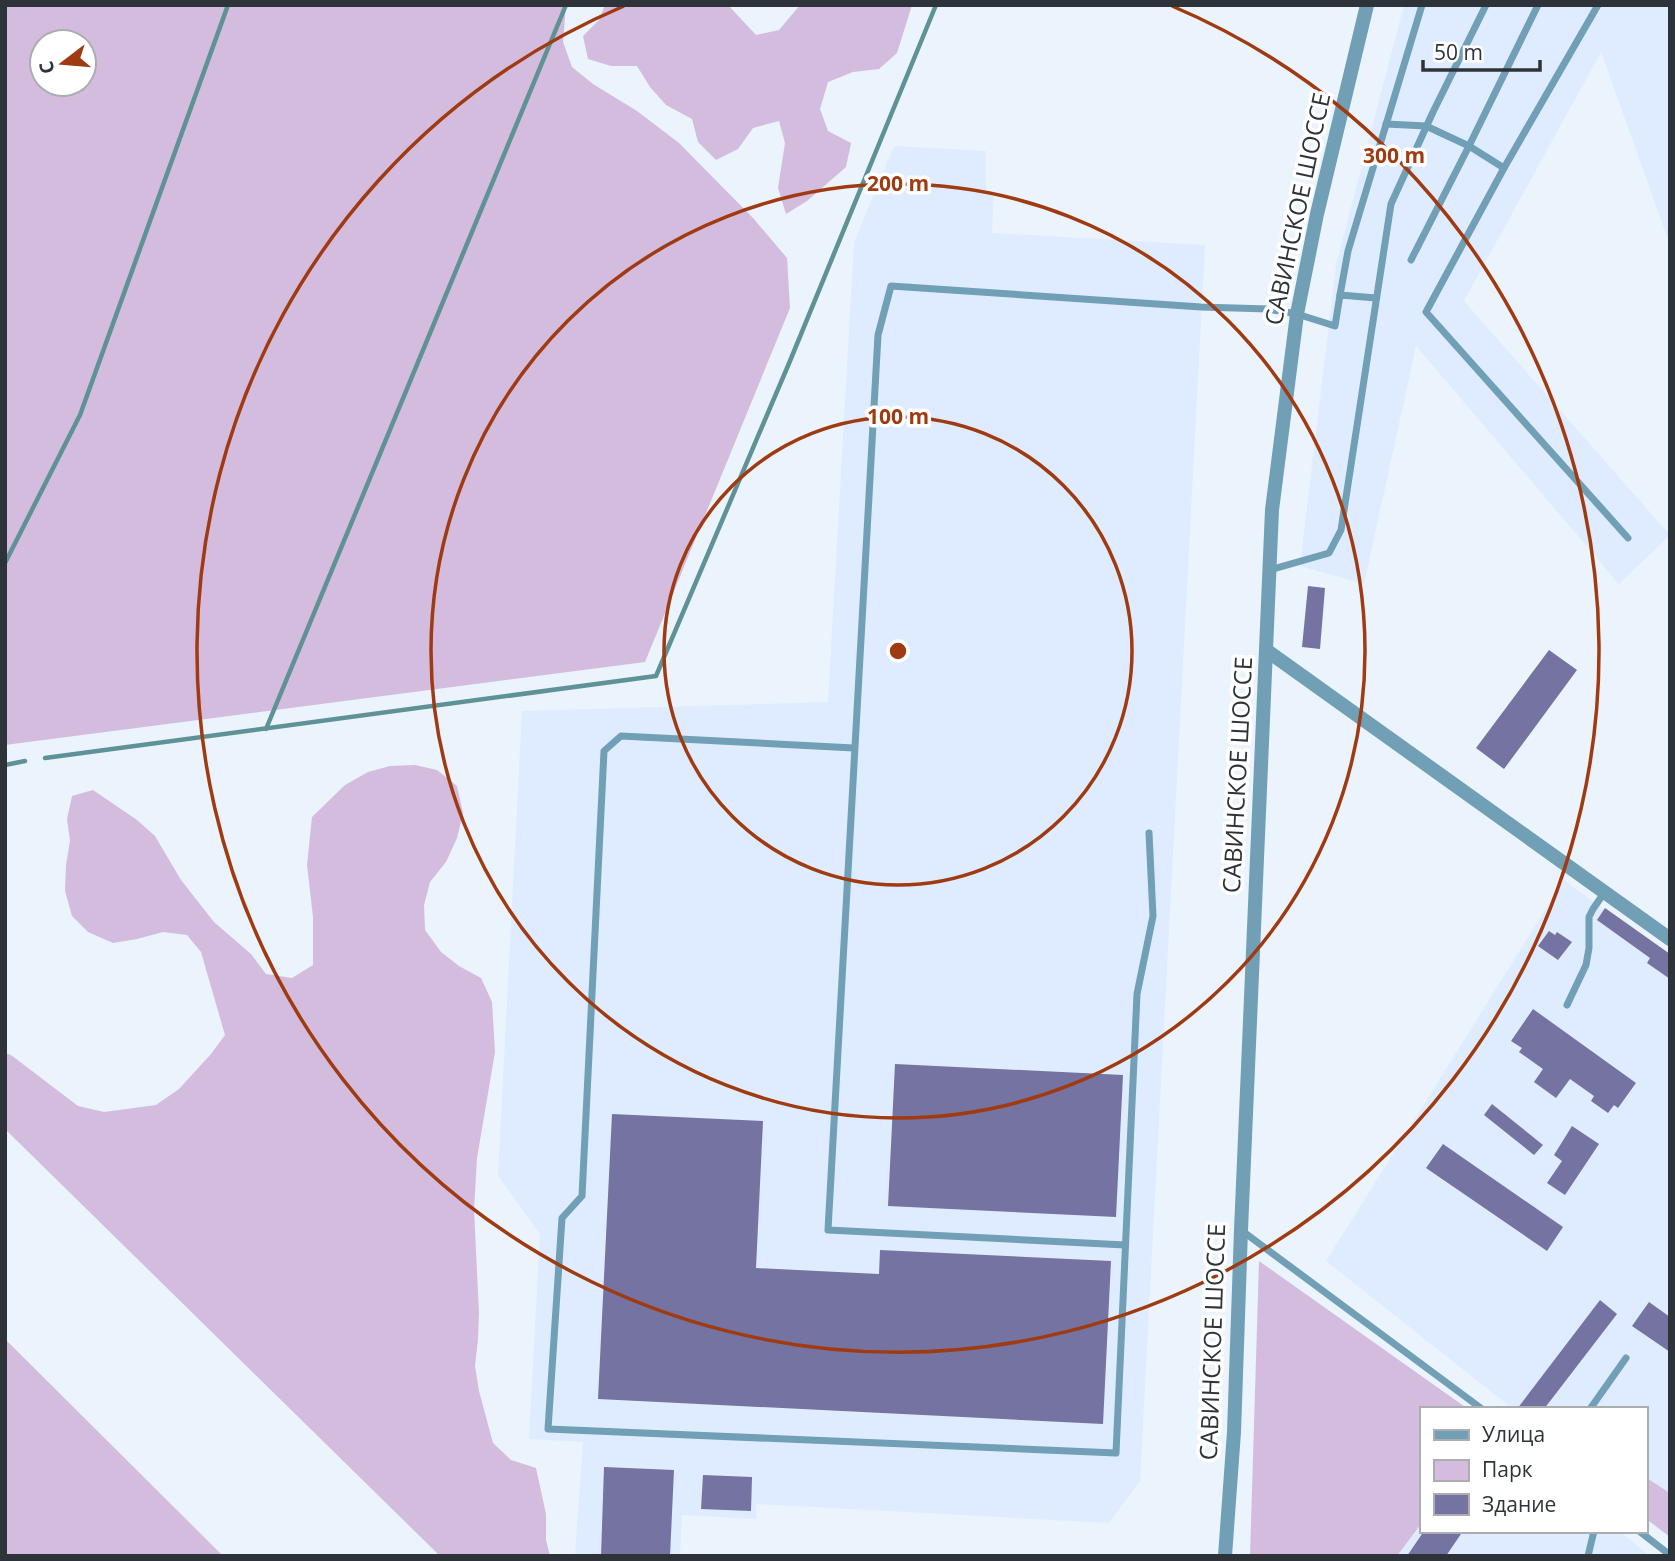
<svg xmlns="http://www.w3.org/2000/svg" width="1675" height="1561" font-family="'Open Sans',sans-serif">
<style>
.built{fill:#dfecff}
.green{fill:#d3bcde;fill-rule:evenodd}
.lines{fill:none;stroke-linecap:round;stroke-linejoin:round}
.stream{stroke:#5f9296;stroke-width:4.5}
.building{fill:#7573a1}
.service{stroke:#719fb5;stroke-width:7}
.minor{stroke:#719fb5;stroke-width:14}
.tertiary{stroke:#719fb5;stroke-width:14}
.ring{fill:none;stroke:#9f3a11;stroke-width:3.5}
.labels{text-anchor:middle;stroke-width:7;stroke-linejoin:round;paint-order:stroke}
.street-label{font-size:24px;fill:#2e3339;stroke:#fff}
.centre{fill:#9f3a11;stroke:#fff;stroke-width:3.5}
.ring-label{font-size:21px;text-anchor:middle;font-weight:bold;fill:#9f3a11;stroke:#fff;stroke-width:7;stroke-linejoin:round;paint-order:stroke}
</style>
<rect width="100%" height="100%" fill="#ebf3fd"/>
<g class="built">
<path d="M1404 5H1670V245L1601 52 1464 301 1670 535 1619 584 1416 346 1364 584 1300 566 1336 265Z"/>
<path d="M894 146 986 151V191L994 192 992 233 1205 245 1140 1481 1109 1523 757 1504 756 1519 682 1515 680 1556H575L583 1442 529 1439 540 1234 498 1176 522 711 828 702 854 242Z"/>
<path d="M1564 880 1670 959V1493L1645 1477V1409H1513L1326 1261Z"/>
<path d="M1421 1524V1531H1620L1649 1556H1397Z"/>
</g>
<g class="green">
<path d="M5 5H566L563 42 572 67 593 84 637 111 679 143 753 218 787 258 790 308 645 662 5 745ZM84 42V84H42V42Z"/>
<path d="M605 5H728L756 35 779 30 800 5H912L897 53 879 69 853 72 828 82 820 109 828 131 851 143 846 167 807 201 786 214 778 188 785 143 779 121 753 128 738 149 716 160 698 142 692 119 666 105 650 87 637 66H611L588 59 583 36 599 20Z"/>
<path d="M415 765 437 770 457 786 463 813 457 838 446 862 430 882 424 905 425 930 441 952 459 966 481 978 492 1002 495 1052 477 1158 474 1210 479 1313 478 1339 475 1366 479 1391 493 1443 511 1460 536 1468 546 1514V1540L550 1556H440L5 1129V1053L11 1055 78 1106 104 1112 156 1105 179 1089 211 1054 225 1035 201 952 187 935 163 932 137 939 113 943 88 932 72 916 65 891 66 865 70 841 67 819 72 796 93 790 137 820 155 836 181 880 214 922 251 954 266 974 292 978 313 965V917L307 865 312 817 345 785 368 772 390 766Z"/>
<path d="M1259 1261 1468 1409H1421V1524L1397 1556H1250Z"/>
<path d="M5 1339 223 1556H5Z"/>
<path d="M1645 1477 1670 1493V1537L1645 1518Z"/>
</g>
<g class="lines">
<g class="stream">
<path d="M5 563 80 415 228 5"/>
<path d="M266 729 566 5"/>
<path d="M45 758 656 676 790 361 936 5"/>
<path d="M5 765 25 761"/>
</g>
</g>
<g class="building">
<path d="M1308 586 1325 588 1320 649 1302 647Z"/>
<path d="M1549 650 1577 670 1504 769 1476 748Z"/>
<path d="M1605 908 1670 954V979L1647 963 1650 958 1597 920Z"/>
<path d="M1549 931 1555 935 1557 932 1572 942 1558 960 1538 946Z"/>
<path d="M1533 1009 1636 1083 1618 1108 1614 1105 1608 1113 1591 1101 1594 1096 1570 1079 1556 1098 1534 1082 1543 1069 1519 1052 1522 1048 1511 1041Z"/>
<path d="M895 1064 1123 1075 1116 1217 888 1206Z"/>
<path d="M1492 1104 1543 1145 1534 1155 1484 1115Z"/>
<path d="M612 1114 763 1121 756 1268 879 1274 880 1250 1111 1261 1103 1424 598 1399Z"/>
<path d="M1572 1126 1599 1144 1565 1195 1547 1183 1562 1161 1554 1155Z"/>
<path d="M1443 1144 1563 1227 1547 1251 1426 1168Z"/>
<path d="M1600 1300 1617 1314 1544 1409H1517Z"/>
<path d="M1649 1302 1670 1317V1352L1632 1326Z"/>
<path d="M604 1467 674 1470 670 1556H601Z"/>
<path d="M703 1475 752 1477 751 1511 701 1509Z"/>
<path d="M1424 1531H1463L1446 1556H1407Z"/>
</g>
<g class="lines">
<g class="service">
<path d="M1386 124 1426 126 1469 146 1504 168 1598 5"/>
<path d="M1504 168 1426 312 1628 538"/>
<path d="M1411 260 1469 146 1538 5"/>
<path d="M1340 295 1348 251 1422 5"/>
<path d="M1270 570 1329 553 1341 530 1391 204 1433 112 1486 5"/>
<path d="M854 748 621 736 604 751 582 1196 562 1218 548 1429 1116 1453 1137 994 1153 916 1149 833"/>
<path d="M1567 1005 1586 965 1589 948V917L1593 909 1604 893"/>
<path d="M1241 1230 1482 1409"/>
<path d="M1125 1245 828 1230 878 335 891 286 1201 307 1268 309 1297 314 1335 326 1340 295 1376 298"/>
<path d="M1590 1409 1626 1358"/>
<path d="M1639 1531 1670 1555"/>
<path d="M1588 1556 1594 1531"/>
</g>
<path class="minor" d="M1266 650 1670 939"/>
<path class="tertiary" d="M1225 1556 1234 1432 1241 1230 1272 510 1297 314 1317 214 1367 5"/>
</g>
<g class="ring">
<circle cx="898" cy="651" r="234"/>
<circle cx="898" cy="651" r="467"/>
<path d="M1172 6A701 701 0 1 1 624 6"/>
</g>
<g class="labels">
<g class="street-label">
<text transform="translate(1298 209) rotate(-78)" y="8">САВИНСКОЕ ШОССЕ</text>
<text transform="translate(1238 775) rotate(-87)" y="8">САВИНСКОЕ ШОССЕ</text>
<text transform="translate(1213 1342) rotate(-88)" y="8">САВИНСКОЕ ШОССЕ</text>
</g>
</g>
<circle cx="898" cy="651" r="10" class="centre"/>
<g class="ring-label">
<text x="1394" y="163">300 m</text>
<text x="898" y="191">200 m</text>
<text x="898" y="424">100 m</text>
</g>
<rect width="1675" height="1561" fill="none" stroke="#2e3339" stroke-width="14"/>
<rect x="1420" y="1407" width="228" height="126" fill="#ffffff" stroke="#abadb0" stroke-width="2"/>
<rect x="1434" y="1430" width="35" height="10" fill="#719fb5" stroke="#abadb0" stroke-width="2"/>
<text x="1482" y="1442" font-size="21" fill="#2e3339">Улица</text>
<rect x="1434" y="1460" width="35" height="21" fill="#d3bcde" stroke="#abadb0" stroke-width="2"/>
<text x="1482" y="1477" font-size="21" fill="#2e3339">Парк</text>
<rect x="1434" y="1494" width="35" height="21" fill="#7573a1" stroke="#abadb0" stroke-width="2"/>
<text x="1482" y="1512" font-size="21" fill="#2e3339">Здание</text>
<g transform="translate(63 63) rotate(254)"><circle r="33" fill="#ffffff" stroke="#abadb0" stroke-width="2"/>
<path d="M0-5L12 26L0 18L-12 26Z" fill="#9f3a11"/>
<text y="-10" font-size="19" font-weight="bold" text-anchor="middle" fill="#2e3339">С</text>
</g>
<path d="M1423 60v10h117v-10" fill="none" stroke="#2e3339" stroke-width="3.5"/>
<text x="1434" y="60" font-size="21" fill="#2e3339" stroke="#ffffff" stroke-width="5" paint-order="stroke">50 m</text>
</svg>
